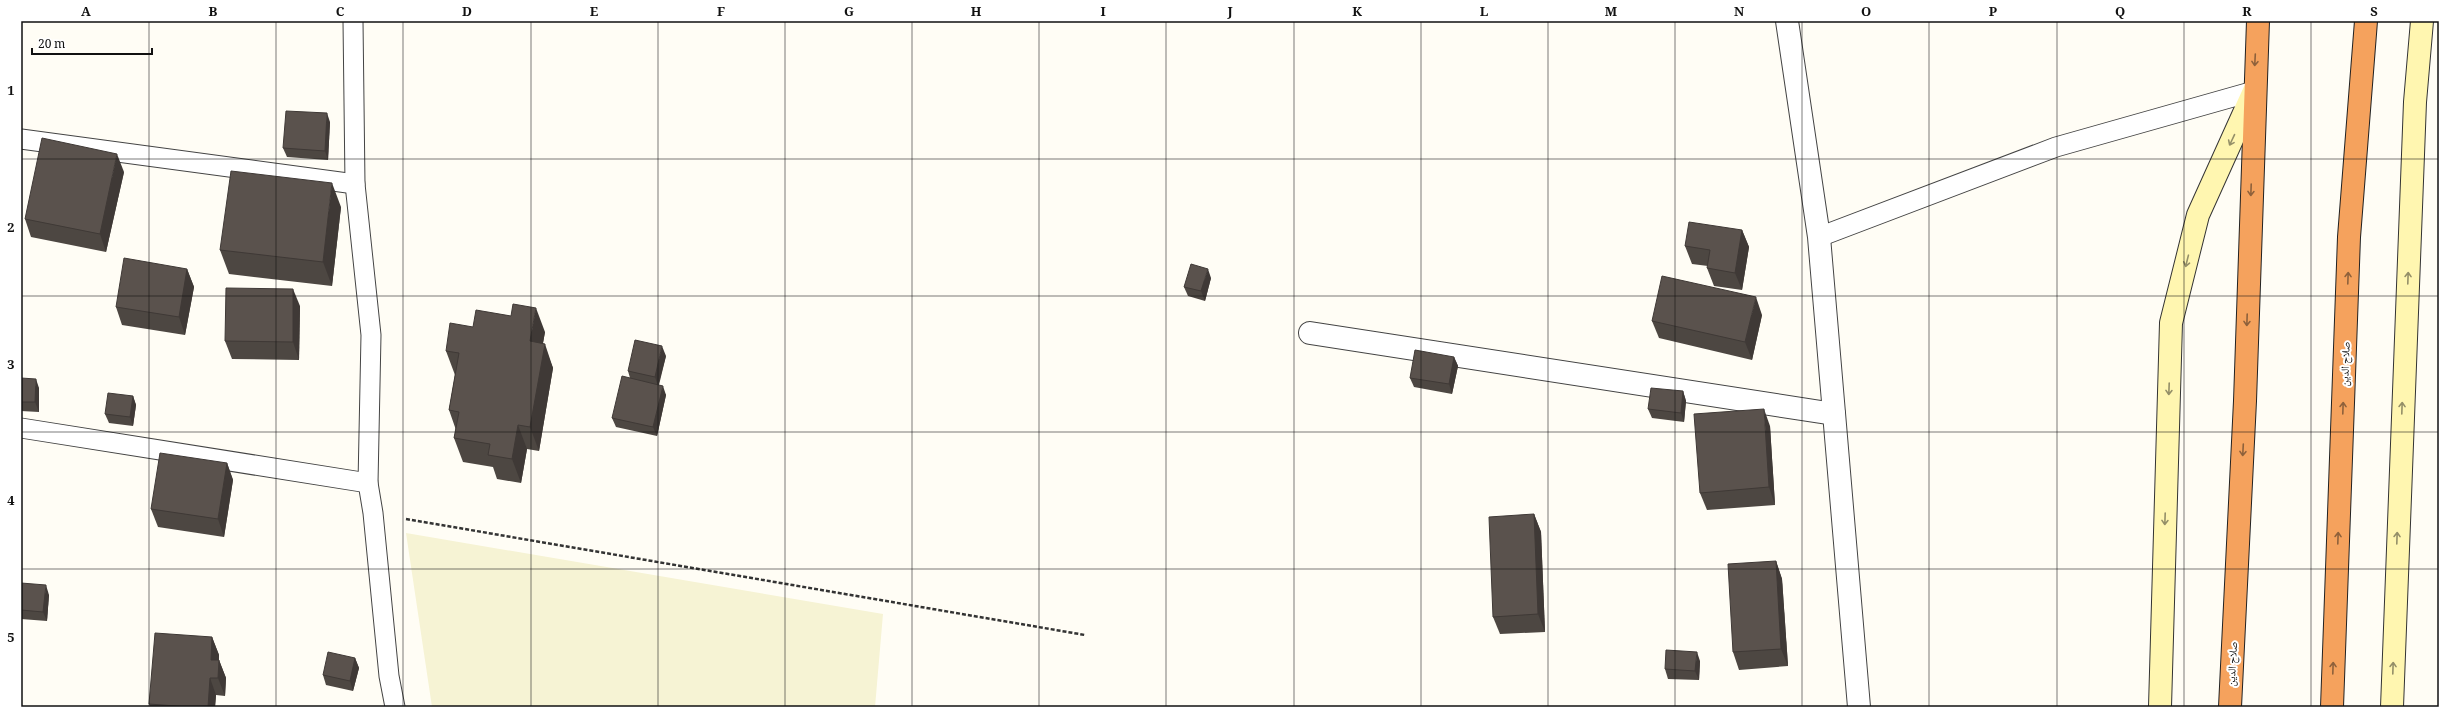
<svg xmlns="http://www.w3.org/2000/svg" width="2460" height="728" font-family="Georgia,'Noto Naskh Arabic',serif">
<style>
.farmland{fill:#f6f3d4}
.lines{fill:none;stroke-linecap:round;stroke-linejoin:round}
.lane-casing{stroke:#444;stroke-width:21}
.street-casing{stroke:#444;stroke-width:24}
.secondary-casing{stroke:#333;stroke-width:24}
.highway-casing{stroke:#222;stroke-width:24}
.path{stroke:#333;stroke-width:2.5;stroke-dasharray:4 2;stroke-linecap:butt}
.lane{stroke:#fff;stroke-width:19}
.street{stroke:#fff;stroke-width:22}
.secondary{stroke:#fff6b0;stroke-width:22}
.highway{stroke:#f5a25d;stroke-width:22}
.wall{fill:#4d4742}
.shaded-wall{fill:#3f3936}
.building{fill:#5a524d;stroke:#3f3936}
.oneway{stroke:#8e613b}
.oneway2{stroke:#948f68}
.grid{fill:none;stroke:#111;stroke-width:1;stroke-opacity:0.55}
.labels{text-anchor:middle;stroke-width:4;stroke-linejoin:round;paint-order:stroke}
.street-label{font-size:11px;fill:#111;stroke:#fff}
.neatline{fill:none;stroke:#111;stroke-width:1.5}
.grid-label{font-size:13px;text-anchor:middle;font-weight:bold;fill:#111}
</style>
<rect width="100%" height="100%" fill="#fffdf5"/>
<path class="farmland" d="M406 533 883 614 875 707H432Z"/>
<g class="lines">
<g class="lane-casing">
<g id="lane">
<path d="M353 21 355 184 371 335 368 483 373 513 389 676 395 707"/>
<path d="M21 139 355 184"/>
<path d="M1819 237 2056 147 2254 91"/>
<path d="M21 428 368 483"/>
</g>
</g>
<g class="street-casing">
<g id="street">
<path d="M1787 21 1819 237 1859 707"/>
<path d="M1310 333 1834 414"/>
</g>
</g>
<g class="secondary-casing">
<g id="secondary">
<path d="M2160 707 2171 323 2198 215 2254 91"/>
<path d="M2392 707 2415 102 2422 21"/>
</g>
</g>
<g class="highway-casing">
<g id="highway">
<path d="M2230 707 2245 401 2258 21"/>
<path d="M2332 707 2349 237 2366 21"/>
</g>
</g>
<path class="path" d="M406 519 1085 635"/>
<use href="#lane" class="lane"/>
<use href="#street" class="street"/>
<use href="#secondary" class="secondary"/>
<use href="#highway" class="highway"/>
</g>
<g class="wall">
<path d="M330 122 328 160 287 157 283 148Z"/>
<path d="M124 172 106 252 31 237 25 219Z"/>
<path d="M341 207 332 286 229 274 220 250Z"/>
<path d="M1742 230 1749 247 1742 290 1714 286 1707 268 1708 266 1692 264 1685 246Z"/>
<path d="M187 269 194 287 185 335 122 325 116 307Z"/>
<path d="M1211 278 1205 301 1188 296 1184 287Z"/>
<path d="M300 306 299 360 232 359 225 341Z"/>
<path d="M1762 315 1752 360 1659 338 1652 321Z"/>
<path d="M473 327 545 332 543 343 553 368 539 451 527 449 521 483 497 479 493 467 463 462 454 438 456 430 449 410 455 375 446 351Z"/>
<path d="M666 356 659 385 666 395 657 436 616 427 612 418 630 378 628 371Z"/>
<path d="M1454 357 1458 366 1452 394 1414 387 1410 378Z"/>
<path d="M21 378 39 388V412L21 411Z"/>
<path d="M1683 391 1686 401 1684 422 1652 418 1648 409Z"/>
<path d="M133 396 136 405 133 426 109 423 105 414Z"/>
<path d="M1770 426 1775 505 1707 510 1700 493Z"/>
<path d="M227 463 233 480 224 537 158 527 151 509Z"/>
<path d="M1534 514 1541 532 1545 632 1500 634 1493 617Z"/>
<path d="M1776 561 1782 579 1788 666 1739 670 1733 652Z"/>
<path d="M21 583 49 595 47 621 21 619Z"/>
<path d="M212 637 219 655V660L226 678 225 696 216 695 215 707H150L149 704Z"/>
<path d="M355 658 359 668 353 691 326 685 323 675Z"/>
<path d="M1700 661 1699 680 1668 679 1665 669Z"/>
</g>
<g class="shaded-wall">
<path d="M327 113 330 122 328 160 325 151Z"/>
<path d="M117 154 124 172 106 252 100 234Z"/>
<path d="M332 183 341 207 332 286 323 262Z"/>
<path d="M1742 230 1749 247 1742 290 1735 273Z"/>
<path d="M187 269 194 287 185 335 179 317Z"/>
<path d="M1208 269 1211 278 1205 301 1201 291Z"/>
<path d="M293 289 300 306 299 360 293 342Z"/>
<path d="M1756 297 1762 315 1752 360 1745 342Z"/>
<path d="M536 308 545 332 539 365 530 341Z"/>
<path d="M545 344 553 368 539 451 530 427Z"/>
<path d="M662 346 666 356 658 386 655 377Z"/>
<path d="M1454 357 1458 366 1452 394 1449 384Z"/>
<path d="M36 379 39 388V412L35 402Z"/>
<path d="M663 386 666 395 657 436 653 427Z"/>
<path d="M1683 391 1686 401 1684 422 1681 413Z"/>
<path d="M133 396 136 405 133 426 130 417Z"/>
<path d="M1764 409 1770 426 1775 505 1769 487Z"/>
<path d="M518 425 527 449 521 483 512 459Z"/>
<path d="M227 463 233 480 224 537 218 519Z"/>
<path d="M1534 514 1541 532 1545 632 1538 614Z"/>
<path d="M1776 561 1782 579 1788 666 1781 649Z"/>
<path d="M46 585 49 595 47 621 43 612Z"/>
<path d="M212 637 219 655 217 677 211 660Z"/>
<path d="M1697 652 1700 661 1699 680 1695 671Z"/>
<path d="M355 658 359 668 353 691 350 681Z"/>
<path d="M219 660 226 678 225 696 218 678Z"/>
<path d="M210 678 216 695 215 707H208Z"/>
</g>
<g class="building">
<path d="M286 111 327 113 325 151 283 148Z"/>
<path d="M42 138 117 154 100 234 25 219Z"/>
<path d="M231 171 332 183 323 262 220 250Z"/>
<path d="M1689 222 1742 230 1735 273 1707 268 1710 250 1685 246Z"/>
<path d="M124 258 187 269 179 317 116 307Z"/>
<path d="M1191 264 1208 269 1201 291 1184 287Z"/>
<path d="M1662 276 1756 297 1745 342 1652 321Z"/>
<path d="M226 288 293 289V342L225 341Z"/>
<path d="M513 304 536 308 530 341 545 344 530 427 518 425 512 459 488 455 490 444 454 438 459 412 449 410 459 353 446 351 450 323 473 327 476 310 511 316Z"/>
<path d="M635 340 662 346 655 377 628 371Z"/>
<path d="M1415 350 1454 357 1449 384 1410 378Z"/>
<path d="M622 376 663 386 653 427 612 418Z"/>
<path d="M21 378 36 379 35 402H21Z"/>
<path d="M1651 388 1683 391 1681 413 1648 409Z"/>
<path d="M108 393 133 396 130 417 105 414Z"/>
<path d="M1764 409 1769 487 1700 493 1694 414Z"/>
<path d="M160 453 227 463 218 519 151 509Z"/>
<path d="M1534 514 1538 614 1493 617 1489 517Z"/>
<path d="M1776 561 1781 649 1733 652 1728 564Z"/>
<path d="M21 583 46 585 43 612 21 610Z"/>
<path d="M155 633 212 637 211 660H219L218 678H210L208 707H189L149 704Z"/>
<path d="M1666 650 1697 652 1695 671 1665 669Z"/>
<path d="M328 652 355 658 350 681 323 675Z"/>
</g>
<defs><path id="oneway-shaft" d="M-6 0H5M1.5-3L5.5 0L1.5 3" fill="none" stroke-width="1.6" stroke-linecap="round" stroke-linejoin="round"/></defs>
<g class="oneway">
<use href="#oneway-shaft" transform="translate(2255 60) rotate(93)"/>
<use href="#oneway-shaft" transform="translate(2251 190) rotate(92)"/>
<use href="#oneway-shaft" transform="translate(2348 278) rotate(-88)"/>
<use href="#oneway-shaft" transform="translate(2247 320) rotate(92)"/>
<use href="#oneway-shaft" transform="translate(2343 408) rotate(-88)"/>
<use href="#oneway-shaft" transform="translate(2243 450) rotate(93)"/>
<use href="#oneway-shaft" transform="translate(2338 538) rotate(-88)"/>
<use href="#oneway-shaft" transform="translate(2333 668) rotate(-88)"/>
</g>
<g class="oneway2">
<use href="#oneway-shaft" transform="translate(2232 140) rotate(115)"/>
<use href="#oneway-shaft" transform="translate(2187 261) rotate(104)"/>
<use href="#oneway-shaft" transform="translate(2408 278) rotate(-88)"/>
<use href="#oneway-shaft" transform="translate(2169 389) rotate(92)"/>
<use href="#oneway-shaft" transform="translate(2402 408) rotate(-88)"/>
<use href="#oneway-shaft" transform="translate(2165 519) rotate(92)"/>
<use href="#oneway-shaft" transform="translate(2397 538) rotate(-88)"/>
<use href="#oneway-shaft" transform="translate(2393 668) rotate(-88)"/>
</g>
<path class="grid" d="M149 21V707M276 21V707M403 21V707M531 21V707M658 21V707M785 21V707M912 21V707M1039 21V707M1166 21V707M1294 21V707M1421 21V707M1548 21V707M1675 21V707M1802 21V707M1929 21V707M2057 21V707M2184 21V707M2311 21V707M21 159H2439M21 296H2439M21 432H2439M21 569H2439"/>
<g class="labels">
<g class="street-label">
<text transform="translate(2345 364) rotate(-88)" y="4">صلاح الدين</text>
<text transform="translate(2232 664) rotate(-87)" y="4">صلاح الدين</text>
</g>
</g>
<rect width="2460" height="728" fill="none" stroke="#ffffff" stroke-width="44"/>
<path d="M32 48v6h120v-6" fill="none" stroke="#111111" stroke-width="2"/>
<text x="38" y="48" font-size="12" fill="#111111" stroke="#ffffff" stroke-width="3" paint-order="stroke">20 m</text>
<rect x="22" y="22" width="2416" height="684" class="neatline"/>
<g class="grid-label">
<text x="86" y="16">A</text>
<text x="213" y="16">B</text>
<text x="340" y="16">C</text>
<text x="467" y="16">D</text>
<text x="594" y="16">E</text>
<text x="721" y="16">F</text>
<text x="849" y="16">G</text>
<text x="976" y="16">H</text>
<text x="1103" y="16">I</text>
<text x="1230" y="16">J</text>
<text x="1357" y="16">K</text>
<text x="1484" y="16">L</text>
<text x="1611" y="16">M</text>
<text x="1739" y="16">N</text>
<text x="1866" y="16">O</text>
<text x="1993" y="16">P</text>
<text x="2120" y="16">Q</text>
<text x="2247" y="16">R</text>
<text x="2374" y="16">S</text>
<text x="11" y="95">1</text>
<text x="11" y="232">2</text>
<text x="11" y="369">3</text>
<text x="11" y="505">4</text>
<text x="11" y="642">5</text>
</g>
</svg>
